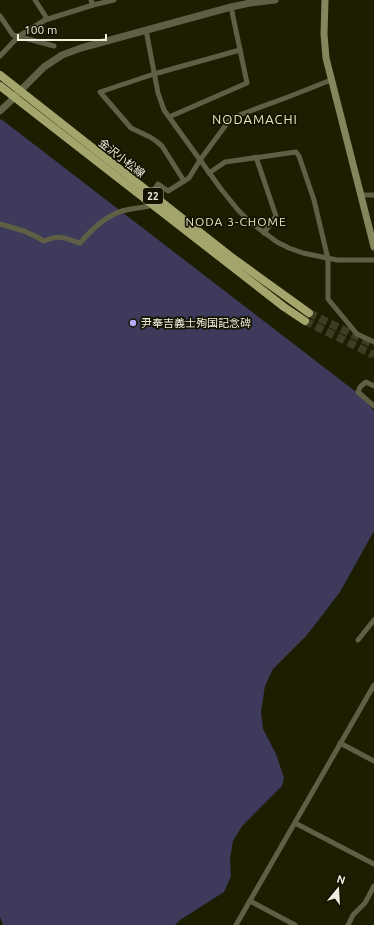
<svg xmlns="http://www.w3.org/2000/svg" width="374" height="925" font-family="Ubuntu,'Noto Sans JP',sans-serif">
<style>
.green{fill:#3e3a5b}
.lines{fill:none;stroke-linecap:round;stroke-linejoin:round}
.primary-tunnel{stroke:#3c3d23;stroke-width:8;stroke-dasharray:8 4;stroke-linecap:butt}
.minor{stroke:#5f5f45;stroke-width:5}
.tertiary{stroke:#5f5f45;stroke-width:7}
.secondary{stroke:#86865c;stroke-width:7}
.primary{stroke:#a4a46d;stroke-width:8}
.poi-dot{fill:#b4acf9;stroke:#141300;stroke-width:1.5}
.labels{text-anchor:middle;stroke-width:3.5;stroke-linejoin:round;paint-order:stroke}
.shield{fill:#141300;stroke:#adae9c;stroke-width:1}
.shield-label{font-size:10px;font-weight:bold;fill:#eff0df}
.street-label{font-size:11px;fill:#eff0df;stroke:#141300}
.poi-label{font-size:11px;fill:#eff0df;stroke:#141300;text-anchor:start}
.neighbourhood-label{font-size:12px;letter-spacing:1px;fill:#e5e6c4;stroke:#141300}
.quarter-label{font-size:13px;letter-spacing:1px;fill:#e5e6c4;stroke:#141300}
</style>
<rect width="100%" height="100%" fill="#1d1d02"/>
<path class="green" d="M1 119 364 398 372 409 374 411V531L340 592 307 635 273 669 265 686 261 712 263 729 276 754 284 778 282 786 242 826 233 841 230 859 231 876 224 892 180 920 175 925H3L0 917V120Z"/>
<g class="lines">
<g class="primary-tunnel">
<path d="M309 313 374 345"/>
<path d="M305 321 374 355"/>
</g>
<g class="minor">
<path d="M93 5 114 0"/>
<path d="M0 16 13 35 54 46"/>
<path d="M45 20 93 5 91 0"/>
<path d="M146 30 158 93 164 110 221 189 238 210 250 222 277 242 289 248 303 253 337 260H374"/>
<path d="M0 56 19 36 45 20 46 17 35 0"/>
<path d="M169 117 247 83 231 7"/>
<path d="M256 157 276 216 264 233"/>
<path d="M209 173 225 162 296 152 299 156 314 200 328 259V299L357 334 374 342"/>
<path d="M184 181 162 146 156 141 150 137 131 128 100 92 154 74 240 50"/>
<path d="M361 195H374"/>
<path d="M157 197 154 190 158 184 168 191 189 178 200 160 231 118 288 97 331 80"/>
<path d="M0 224 24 231 37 237 44 241C60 234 64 238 80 243 91 230 106 216 122 211 132 208 143 208 153 205"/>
<path d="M374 386 366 382 360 387 358 392 374 406"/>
<path d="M358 640 374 620"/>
<path d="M340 743 374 761"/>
<path d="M295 823 374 864"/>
<path d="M250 901 295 925"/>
<path d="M236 925 374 685"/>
<path d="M348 925 353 915 365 903 374 886"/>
</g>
<path class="tertiary" d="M0 111 14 98 20 91 44 67 62 55 81 48 231 7 250 3 275 0"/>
<path class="secondary" d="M325 0 324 34 326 58 374 247"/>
<g class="primary">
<path d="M0 75 230 256 309 313"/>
<path d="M0 86 284 307 305 321"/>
</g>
</g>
<circle class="poi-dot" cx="133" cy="323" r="4"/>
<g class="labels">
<rect class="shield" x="143" y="188" width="20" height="16" rx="3"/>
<g class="shield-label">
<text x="153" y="200">22</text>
</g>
<g class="street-label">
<text transform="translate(122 158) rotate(38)" y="4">金沢小松線</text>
</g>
<g class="poi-label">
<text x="141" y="327">尹奉吉義士殉国記念碑</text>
</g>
<g class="neighbourhood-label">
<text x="236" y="226">NODA 3-CHOME</text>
</g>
<g class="quarter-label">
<text x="255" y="124">NODAMACHI</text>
</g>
</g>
<g transform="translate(338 889) rotate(18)" stroke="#141300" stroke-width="3" paint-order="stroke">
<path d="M0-3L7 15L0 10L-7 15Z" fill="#eff0df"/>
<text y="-6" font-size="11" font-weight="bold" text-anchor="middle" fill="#eff0df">N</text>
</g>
<path d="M18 34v6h88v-6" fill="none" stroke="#eff0df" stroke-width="2"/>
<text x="24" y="34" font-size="12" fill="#eff0df" stroke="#141300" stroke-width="3" paint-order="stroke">100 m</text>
</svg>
